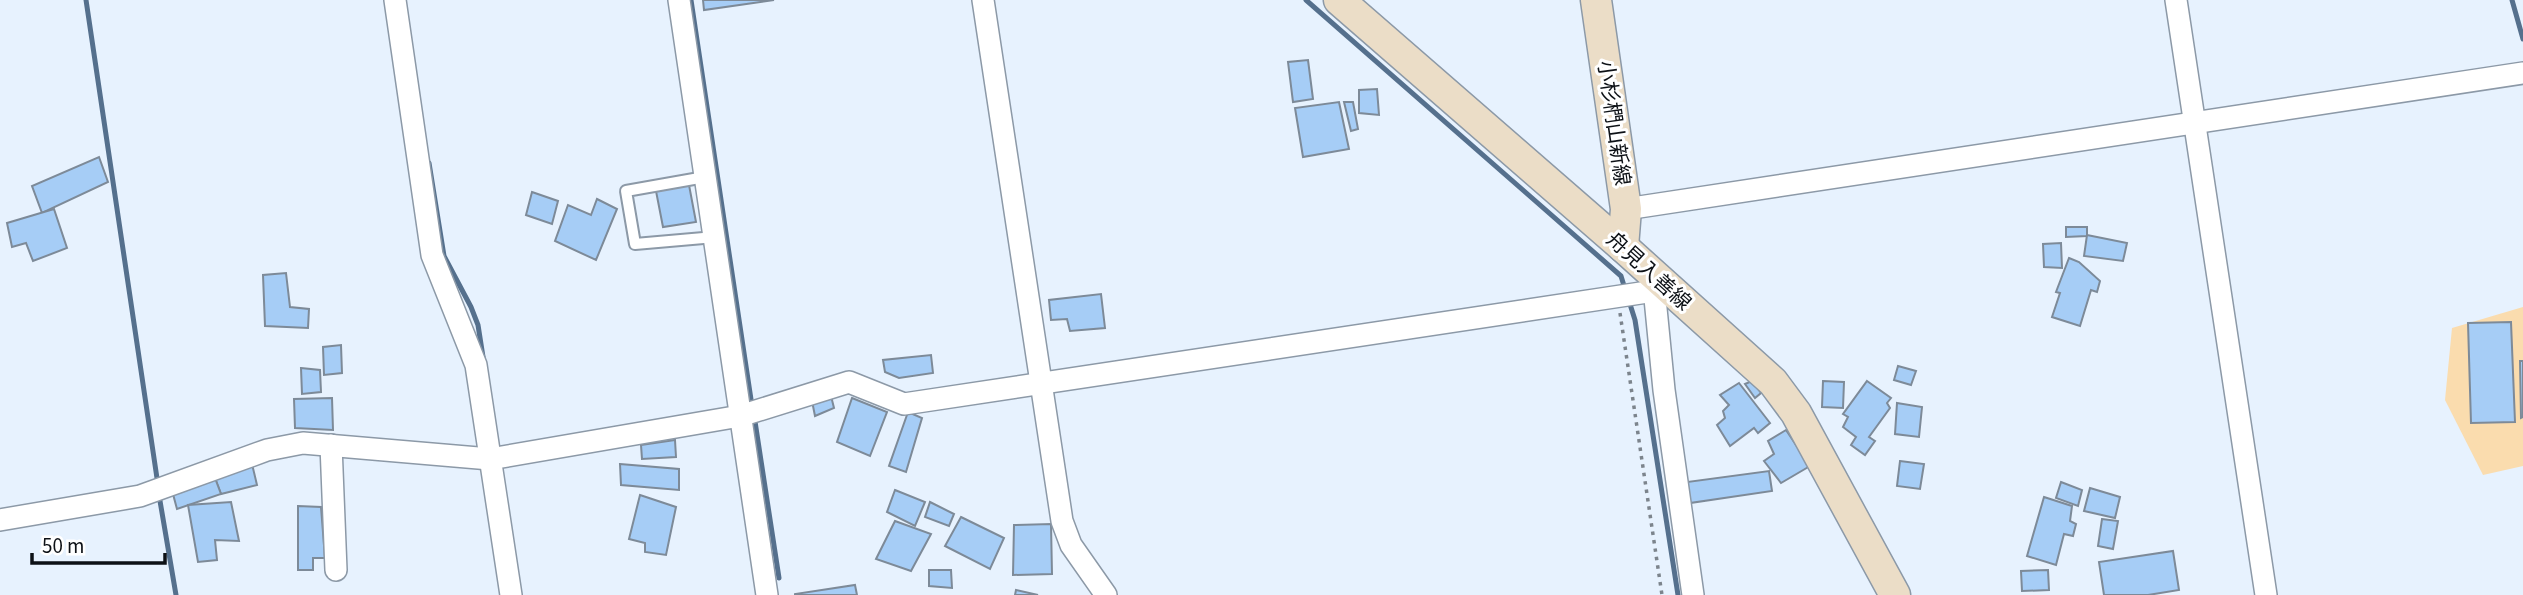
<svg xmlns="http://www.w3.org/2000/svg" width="2523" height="595" font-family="'Source Sans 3','Noto Sans JP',sans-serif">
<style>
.green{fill:#fadcae}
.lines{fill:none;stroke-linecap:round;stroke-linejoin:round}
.stream{stroke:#55708d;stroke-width:5}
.building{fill:#a6cdf6;stroke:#7d8a98;stroke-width:2}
.service-casing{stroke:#8c99a7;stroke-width:14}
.minor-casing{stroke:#8c99a7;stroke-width:24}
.secondary-casing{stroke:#8c99a7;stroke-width:33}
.path{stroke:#7c848c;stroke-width:3.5;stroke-dasharray:3.5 5;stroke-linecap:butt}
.service{stroke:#fff;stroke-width:10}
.minor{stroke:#fff;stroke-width:21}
.secondary{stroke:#ebddc7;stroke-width:30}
.labels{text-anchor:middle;stroke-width:6;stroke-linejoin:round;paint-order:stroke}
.street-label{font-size:21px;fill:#0d1116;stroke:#fff}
</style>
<rect width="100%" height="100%" fill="#e7f2fe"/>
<path class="green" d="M2523 307V466L2483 475 2445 400 2452 328Z"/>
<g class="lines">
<g class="stream">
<path d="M86 0 158 485"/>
<path d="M691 0 752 406"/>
<path d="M1306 0 1621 276 1625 289"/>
<path d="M2512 0 2523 39"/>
<path d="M429 163 444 256 471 307 478 325 483 357"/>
<path d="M1629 301 1635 320 1678 595"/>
<path d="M754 415 779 578"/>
<path d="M159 495 176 595"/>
</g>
</g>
<g class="building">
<path d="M703 0H774L704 10Z"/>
<path d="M1308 60 1313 99 1293 102 1288 62Z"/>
<path d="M1377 89 1379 115 1359 113V90Z"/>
<path d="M1339 102 1349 149 1303 157 1295 108Z"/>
<path d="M1344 102H1353L1358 129 1351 131Z"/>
<path d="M99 157 108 182 42 213 32 186Z"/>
<path d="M689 185 696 222 663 227 656 191Z"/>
<path d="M532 192 558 201 552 224 526 215Z"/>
<path d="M597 199 617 209 596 260 555 241 568 205 591 215Z"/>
<path d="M54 209 67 248 33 261 26 243 12 247 7 223Z"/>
<path d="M2066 227H2087V236L2066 237Z"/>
<path d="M2087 235 2127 243 2123 261 2084 256Z"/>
<path d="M2061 243 2062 268 2044 267 2043 244Z"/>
<path d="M2069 258 2079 262 2100 281 2097 292 2091 290 2080 326 2052 317 2060 293 2056 292Z"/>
<path d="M286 273 290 307 309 309 308 328 265 326 263 275Z"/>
<path d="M1101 294 1105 328 1070 331 1067 319 1051 320 1049 300Z"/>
<path d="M2511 322 2515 422 2471 423 2468 323Z"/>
<path d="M341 345 342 373 324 375 323 347Z"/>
<path d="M931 355 933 373 899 378 885 372 883 360Z"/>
<path d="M2520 361H2523V417L2521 418Z"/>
<path d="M1898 366 1916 371 1911 385 1894 380Z"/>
<path d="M301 368 320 370 321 392 302 394Z"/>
<path d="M1752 381 1761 393 1755 398 1745 384Z"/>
<path d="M1823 381 1844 382 1843 408 1822 407Z"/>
<path d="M1867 381 1891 398 1887 403 1890 408 1869 437 1875 441 1865 455 1851 445 1856 437 1843 427 1848 417 1843 414Z"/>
<path d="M1739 383 1770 423 1758 433 1754 428 1730 446 1717 425 1725 418 1723 411 1729 405 1720 395Z"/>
<path d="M831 396 834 408 815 416 812 401Z"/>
<path d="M332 398 333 430 295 428 294 399Z"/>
<path d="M852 398 887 412 870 456 837 442Z"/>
<path d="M1897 403 1922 407 1919 437 1895 434Z"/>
<path d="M908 412 922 418 906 472 889 466Z"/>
<path d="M1786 430 1810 466 1781 483 1764 461 1774 454 1768 441Z"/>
<path d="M675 440 676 457 642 459 641 445Z"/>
<path d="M1900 461 1924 464 1920 489 1897 486Z"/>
<path d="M252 464 257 485 221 494 215 478Z"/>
<path d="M620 464 679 469V490L621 485Z"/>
<path d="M1769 471 1772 491 1690 503 1687 482Z"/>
<path d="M215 478 221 494 177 509 173 494Z"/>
<path d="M2061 482 2082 490 2078 506 2056 498Z"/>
<path d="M2090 488 2120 497 2115 518 2084 511Z"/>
<path d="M895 490 925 502 915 526 887 512Z"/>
<path d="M640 495 676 507 666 555 645 552V543L629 539Z"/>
<path d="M2044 497 2072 506 2070 521 2076 524 2073 536 2064 534 2056 565 2027 556Z"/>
<path d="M231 502 239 541 215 540 217 560 198 562 188 505Z"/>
<path d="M930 502 954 514 949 526 925 517Z"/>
<path d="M298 506 321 507 325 558H313V570H298Z"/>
<path d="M961 517 1004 538 990 569 945 546Z"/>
<path d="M2102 519 2118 521 2113 549 2098 546Z"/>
<path d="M895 521 931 534 911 571 876 559Z"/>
<path d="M1051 524 1052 574 1013 575 1014 525Z"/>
<path d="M2173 551 2179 590 2148 595H2104L2099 562Z"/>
<path d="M929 570H951L952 588 929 586Z"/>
<path d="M2048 570 2049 590 2022 591 2021 571Z"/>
<path d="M855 585 857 595H795V594Z"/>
<path d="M1016 590 1038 595H1015Z"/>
</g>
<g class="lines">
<g class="service-casing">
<path id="service" d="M705 177 626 191 635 244 715 237"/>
</g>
<g class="minor-casing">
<g id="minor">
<path d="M395 0 432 255 476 365 511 595"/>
<path d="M679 0 767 595"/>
<path d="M983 0 1062 521 1071 545 1106 595"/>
<path d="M2176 0 2266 595"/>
<path d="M1626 209 2523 73"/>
<path d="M1653 278 1664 390 1693 595"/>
<path d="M331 445 336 570"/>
<path d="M0 520 140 496 267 450 303 443 490 459 740 416 849 382 904 404 1654 291"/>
</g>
</g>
<g class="secondary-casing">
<g id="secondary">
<path d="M1339 0 1623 247 1773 382 1796 413 1895 595"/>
<path d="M1596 0 1626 209 1623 247"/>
</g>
</g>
<path class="path" d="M1620 313 1662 595"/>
<use href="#service" class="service"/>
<use href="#minor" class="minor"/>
<use href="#secondary" class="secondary"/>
</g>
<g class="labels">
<g class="street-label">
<text transform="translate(1614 123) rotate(82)" y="7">小杉椚山新線</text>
<text transform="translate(1649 271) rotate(42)" y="7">舟見入善線</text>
</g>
</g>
<path d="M32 553v10h133v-10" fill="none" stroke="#0d1116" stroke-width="3.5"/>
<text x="42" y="553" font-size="21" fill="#0d1116" stroke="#ffffff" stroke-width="5" paint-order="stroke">50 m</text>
</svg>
